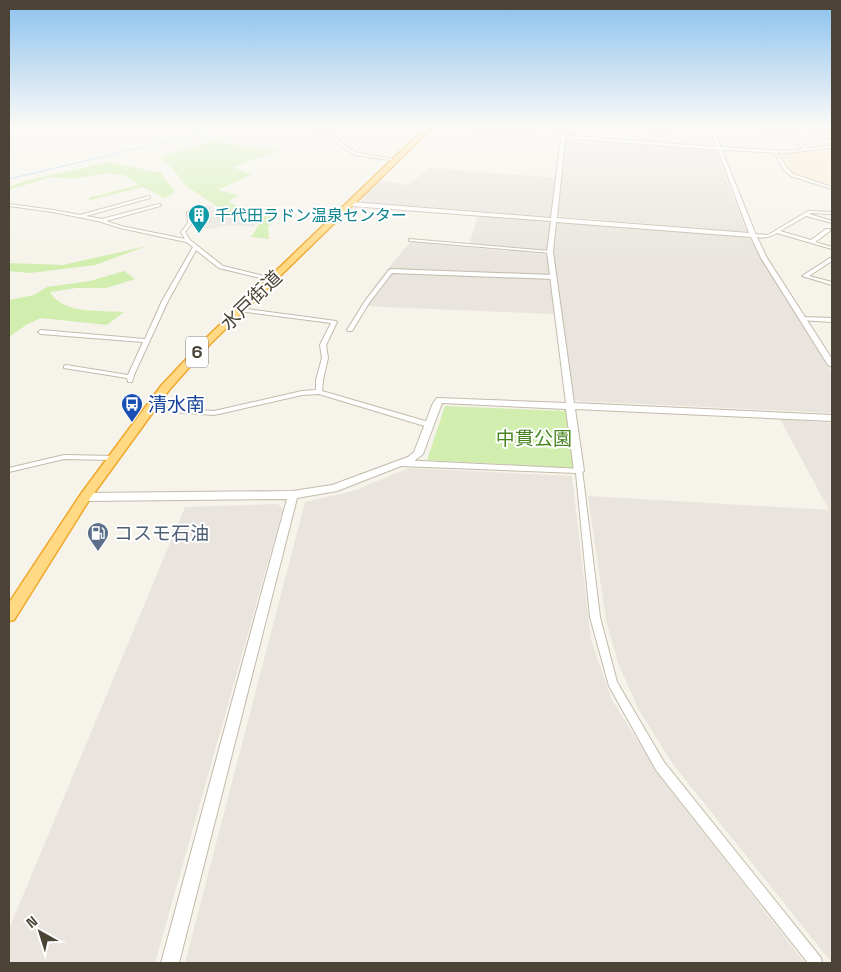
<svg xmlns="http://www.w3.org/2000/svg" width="841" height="972" font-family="'Space Grotesk','Noto Sans JP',sans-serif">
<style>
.commercial{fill:#faead3}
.industrial{fill:#e9e4de}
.green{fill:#d1eeae}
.parking{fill:#e8e5e1}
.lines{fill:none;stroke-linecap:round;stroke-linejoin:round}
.stream{stroke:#a0d4f8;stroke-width:1}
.minor-casing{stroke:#c3bbab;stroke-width:2}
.tertiary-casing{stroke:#c3bbab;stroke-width:2}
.trunk-casing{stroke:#efa82b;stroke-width:3}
.minor{fill:#fff;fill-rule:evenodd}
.tertiary{fill:#fff;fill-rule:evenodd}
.trunk{fill:#ffd983;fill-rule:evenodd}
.labels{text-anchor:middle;stroke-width:4;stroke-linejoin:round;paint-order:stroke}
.far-culture-label{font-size:16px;fill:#0d838f;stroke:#fff;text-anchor:start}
.shield{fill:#fff;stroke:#817b72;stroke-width:1}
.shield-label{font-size:18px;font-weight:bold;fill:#4b4336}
.street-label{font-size:19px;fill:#4b4336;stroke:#fff}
.transit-label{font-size:19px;fill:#164399;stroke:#fff;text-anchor:start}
.park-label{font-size:19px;fill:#478522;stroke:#fff}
.service-label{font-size:19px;fill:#4e5e75;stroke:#fff;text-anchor:start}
</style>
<rect width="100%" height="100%" fill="#f6f3ea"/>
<path class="commercial" d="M819 151 832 152V186L792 174 786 169 778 154Z"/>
<g class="industrial">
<path d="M566 139 715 151 747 232 556 216Z"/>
<path d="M431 168 557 178 552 217 430 207 388 206 360 201 381 180 407 185Z"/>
<path d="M478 214 551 220 548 249 545 250 470 243Z"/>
<path d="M557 220 748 235 832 373V413L579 401 570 397 552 256Z"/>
<path d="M414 242 548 255 554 314 361 306 375 285 409 243Z"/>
<path d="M780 419 832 423V963L672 763 639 710 618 663 606 620 588 496 829 510Z"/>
<path d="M409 468 572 476 591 640 612 700 661 778 805 963H185L305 502 353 491Z"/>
<path d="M278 504 283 509 155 963H9V929L185 507Z"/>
</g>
<g class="green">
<path d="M212 141 279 151 232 167 252 174 218 190 238 195 228 202 276 219 268 227 269 239 251 237 260 223 233 217 185 185 173 169 160 157Z"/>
<path d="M108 162 161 173 175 192 165 198 143 187 91 200 88 198 139 185 124 175 107 173 72 179 51 177 9 190V187L28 180Z"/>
<path d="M147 246 95 265 30 273 9 271V263L63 265Z"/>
<path d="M124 271 135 279 106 288H76L50 292C64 315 100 310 124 312L107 325 41 318 26 325 9 337V300L34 295 47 287 90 281Z"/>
<path d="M445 406 564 411 568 406 573 468 427 460Z"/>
</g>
<path class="parking" d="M209 205 232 219 257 223 253 227 232 225 210 229 192 225 193 210Z"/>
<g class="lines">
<path class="stream" d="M9 179 191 136 207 127"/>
<g class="minor-casing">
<g id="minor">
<path d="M307 127H312L337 138 347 147 358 153 399 160 397 161 356 155 345 149 335 140Z"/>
<path d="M675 127H680L639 144 636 143Z"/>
<path d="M748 127H756L788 133 832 136V138L815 137 827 146 826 148 812 137 788 135Z"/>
<path d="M825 127H829L832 130V132Z"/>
<path d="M790 136H792L809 149V151H807L790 138Z"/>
<path d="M774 151H776L787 168 793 174 832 187V189L791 176 783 169Z"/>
<path d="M149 196H150V198L86 216 102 219 159 204 161 205 160 206 106 221 121 226 185 239 181 232 188 223 187 212 191 211 192 223 185 232 190 240 223 266 276 279 273 281 219 268 196 250 168 301 134 375 132 382H128L127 378 64 368V366L66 365 128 375 143 342 41 334 38 332 41 330 145 339 162 301 193 247 186 242 120 228 98 221 53 212 9 206V204L53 210 80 215Z"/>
<path d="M808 211 832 212V214L811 213 809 214 832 221V223L806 216 780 231 811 240 826 229H830V231L815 242 832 247V249L777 233C769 238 759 239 751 235L753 234 768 235Z"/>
<path d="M409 239 550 251 552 252 550 253 411 241H409Z"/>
<path d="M830 258H832V261L809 276 832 282V285L802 276Z"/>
<path d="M391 269 553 275 556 277 553 279 392 273 369 303 352 331H348L347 330 365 301 389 270Z"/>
<path d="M240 308 336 321 337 322 326 345 328 358 323 380 322 391 432 423 433 425 432 427H428L319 394 302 395 214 415 146 410 145 409 146 408 148 407 214 411 302 391 316 390V380L322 358 320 345 331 323 238 311V309Z"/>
<path d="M802 317 832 318V322L800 320V318Z"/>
<path d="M64 455 113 456 117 458 113 460 64 459 9 472V468Z"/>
<path d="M401 460 582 469 600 617 617 682 664 762 821 958 822 963H808L656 770 609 686 590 617 576 473 401 466 397 463Z"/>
</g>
</g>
<g class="tertiary-casing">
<path id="tertiary" d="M432 127H456L716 147 709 127H713L721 147 786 151 832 146V148L786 153 722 150 756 235 767 258 832 359V367L828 365 761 258 751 237 556 222 553 252 574 403 832 415V421L575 409 584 471 579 474 574 471 566 409 442 403 423 454 414 461 337 491 297 498 179 963H161L287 499 85 501 80 497 85 493 293 491 332 485 408 457 414 452 433 403 437 398 566 403 547 252 551 221 351 206 348 204 351 202 551 218 561 138ZM565 138 718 150 749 233 557 218Z"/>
</g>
<g class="trunk-casing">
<path id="trunk" d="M426 127H433L210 344 169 390 89 500 14 620 9 621V603L81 494 161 386 204 340Z"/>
</g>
<use href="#minor" class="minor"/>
<use href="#tertiary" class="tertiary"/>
<use href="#trunk" class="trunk"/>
</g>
<linearGradient id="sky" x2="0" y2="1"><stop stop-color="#8bc1ee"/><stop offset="0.48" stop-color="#fbfaf6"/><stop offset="1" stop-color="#fbfaf6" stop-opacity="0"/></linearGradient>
<rect width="841" height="263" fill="url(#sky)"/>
<defs>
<g id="building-pin" transform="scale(1.125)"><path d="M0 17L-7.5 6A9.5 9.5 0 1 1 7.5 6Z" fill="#0f9aa8" stroke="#fff"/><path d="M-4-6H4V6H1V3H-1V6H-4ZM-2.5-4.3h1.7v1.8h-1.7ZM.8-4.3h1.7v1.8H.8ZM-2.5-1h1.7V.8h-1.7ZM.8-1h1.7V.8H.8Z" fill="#fff"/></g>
<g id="bus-pin" transform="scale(1.125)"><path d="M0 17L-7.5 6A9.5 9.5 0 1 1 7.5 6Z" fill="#1a4fb4" stroke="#fff"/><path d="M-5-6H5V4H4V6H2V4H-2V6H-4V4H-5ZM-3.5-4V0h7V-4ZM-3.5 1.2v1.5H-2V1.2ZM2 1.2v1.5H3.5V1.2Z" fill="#fff"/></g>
<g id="fuel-pin" transform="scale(1.125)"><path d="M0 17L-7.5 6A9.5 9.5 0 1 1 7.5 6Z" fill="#5c6f8a" stroke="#fff"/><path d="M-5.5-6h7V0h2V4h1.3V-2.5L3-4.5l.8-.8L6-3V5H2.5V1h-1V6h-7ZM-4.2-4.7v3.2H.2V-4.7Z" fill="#fff"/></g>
</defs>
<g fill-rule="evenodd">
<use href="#building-pin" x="199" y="215"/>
<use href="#bus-pin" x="132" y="404"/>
<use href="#fuel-pin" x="98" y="533"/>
</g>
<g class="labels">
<g class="far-culture-label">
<text x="215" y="221">千代田ラドン温泉センター</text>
</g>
<rect class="shield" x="186" y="336.5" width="22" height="31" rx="4"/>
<g class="shield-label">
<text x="197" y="358">6</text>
</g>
<g class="street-label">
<text transform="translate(251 300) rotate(-44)" y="7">水戸街道</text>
</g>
<g class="transit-label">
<text x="148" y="411">清水南</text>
</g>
<g class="park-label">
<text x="534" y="445">中貫公園</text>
</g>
<g class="service-label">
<text x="114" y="540">コスモ石油</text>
</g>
</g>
<rect width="841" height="972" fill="none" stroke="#4b4336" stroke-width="20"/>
<g transform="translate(40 932) rotate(321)" stroke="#ffffff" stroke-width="4" paint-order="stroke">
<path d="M0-4L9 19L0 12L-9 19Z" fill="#4b4336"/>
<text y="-8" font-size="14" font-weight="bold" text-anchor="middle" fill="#4b4336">N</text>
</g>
</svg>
